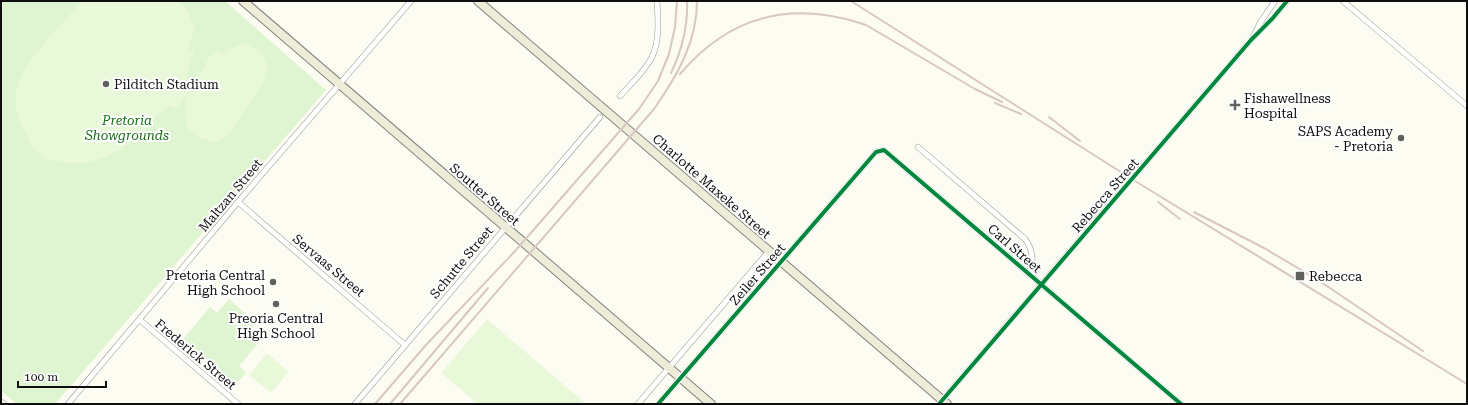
<svg xmlns="http://www.w3.org/2000/svg" width="1468" height="405" font-family="'Roboto Serif',serif">
<style>
.green{fill:#dff4d0}
.pitch{fill:#eaf8da}
.lines{fill:none;stroke-linecap:round;stroke-linejoin:round}
.street-casing{stroke:#959591;stroke-width:6}
.secondary-casing{stroke:#8c8c87;stroke-width:8}
.primary-casing{stroke:#82827e;stroke-width:10}
.street{stroke:#fffffd;stroke-width:5}
.secondary{stroke:#f4f5ea;stroke-width:7}
.primary{stroke:#edecd8;stroke-width:8}
.rail{stroke:#d9c7c2;stroke-width:2}
.street-bridge-casing{stroke:#959591;stroke-width:6;stroke-linecap:butt}
.street-bridge{stroke:#fffffd;stroke-width:5}
.cycleway-casing{stroke:#fff;stroke-width:6}
.cycleway{stroke:#00873e;stroke-width:4}
.poi-dot{fill:#61615e;stroke:#fff;stroke-width:1.5}
.labels{text-anchor:middle;stroke-width:4;stroke-linejoin:round;paint-order:stroke}
.poi-label{font-size:13px;fill:#0e0e0e;stroke:#fff;text-anchor:start}
.park-label{font-size:13px;font-style:italic;fill:#186d17;stroke:#fff}
.street-label{font-size:13px;fill:#0e0e0e;stroke:#fff}
</style>
<rect width="100%" height="100%" fill="#fcfcf2"/>
<g class="green">
<path d="M1 1H225L326 90 55 404H17L1 391Z"/>
<path d="M229 299 256 323 251 330 261 340 239 366 246 373 236 384 183 339 210 307 217 313Z"/>
</g>
<g class="pitch">
<path d="M82 1H179L187 10 195 28 188 50 194 52 186 77 195 82 177 109 169 105C140 135 109 170 62 162 58 161 52 161 47 159 37 155 31 143 26 134 18 119 12 101 18 85 27 57 62 24 82 1Z"/>
<path d="M243 44C258 47 270 58 266 74 264 86 254 97 248 106 239 119 230 136 216 143L199 137 189 129 186 122 185 113V102L210 56 218 51 223 55 230 49Z"/>
<path d="M487 319 584 402 582 404H478L441 373Z"/>
<path d="M267 353 289 372 271 393 249 375Z"/>
</g>
<g class="lines">
<g class="street-casing">
<g id="street">
<path d="M1343 1 1467 106"/>
<path d="M1253 37 1260 23 1275 1"/>
<path d="M620 96C631 84 645 71 652 57 660 40 658 19 657 1"/>
<path d="M918 147 1025 239C1034 250 1032 263 1033 277"/>
<path d="M1149 159 1251 40 1272 19 1287 1"/>
<path d="M238 202 405 345"/>
<path d="M140 320 238 404"/>
<path d="M68 404 238 202 411 1"/>
<path d="M355 404 600 117"/>
<path d="M638 404 769 251"/>
<path d="M658 404 876 152 884 150 1181 404"/>
<path d="M939 404 1123 189"/>
</g>
</g>
<g class="secondary-casing">
<path id="secondary" d="M1 403 3 404"/>
</g>
<g class="primary-casing">
<g id="primary">
<path d="M243 1 711 404"/>
<path d="M478 1 947 404"/>
</g>
</g>
<use href="#street" class="street"/>
<use href="#secondary" class="secondary"/>
<use href="#primary" class="primary"/>
<g class="rail">
<path d="M851 1 1135 181 1467 384"/>
<path d="M671 73C682 50 688 26 687 1"/>
<path d="M680 74C730 15 793 0 866 25L975 89 1002 102"/>
<path d="M995 103 1021 114"/>
<path d="M1049 117 1080 141"/>
<path d="M1158 202 1180 219"/>
<path d="M1194 212 1264 248 1318 280 1423 351"/>
<path d="M375 404 426 345 516 250 639 109 658 81 669 54 675 27 677 1"/>
<path d="M390 404 488 288"/>
<path d="M400 404 654 109C677 76 697 42 697 1"/>
</g>
<g class="street-bridge-casing">
<path id="street-bridge" d="M1123 189 1149 159"/>
</g>
<use href="#street-bridge" class="street-bridge"/>
<g class="cycleway-casing">
<g id="cycleway">
<path d="M658 404 876 152 884 150 1181 404"/>
<path d="M939 404 1251 40 1272 19 1287 1"/>
</g>
</g>
<use href="#cycleway" class="cycleway"/>
</g>
<g class="poi-dot">
<circle cx="106" cy="84" r="4"/>
<path d="M1233 99h4v4h4v4h-4v4h-4v-4h-4v-4h4z"/>
<circle cx="1401" cy="138" r="4"/>
<rect x="1295" y="271" width="10" height="10" rx="2"/>
<circle cx="273" cy="282" r="4"/>
<circle cx="276" cy="304" r="4"/>
</g>
<g class="labels">
<g class="poi-label">
<text x="114" y="89">Pilditch Stadium</text>
<text x="1244" y="103">Fishawellness<tspan x="1244" dy="15">Hospital</tspan></text>
<text x="1393" y="136" text-anchor="end">SAPS Academy<tspan x="1393" dy="15">- Pretoria</tspan></text>
<text x="265" y="280" text-anchor="end">Pretoria Central<tspan x="265" dy="15">High School</tspan></text>
<text x="1309" y="281">Rebecca</text>
<text x="276" y="323" text-anchor="middle">Preoria Central<tspan x="276" dy="15">High School</tspan></text>
</g>
<g class="park-label">
<text x="127" y="125">Pretoria<tspan x="127" dy="15">Showgrounds</tspan></text>
</g>
<g class="street-label">
<text transform="translate(712 186) rotate(41)" y="5">Charlotte Maxeke Street</text>
<text transform="translate(485 194) rotate(41)" y="5">Soutter Street</text>
<text transform="translate(230 195) rotate(-50)" y="5">Maltzan Street</text>
<text transform="translate(1105 195) rotate(-49)" y="5">Rebecca Street</text>
<text transform="translate(1015 248) rotate(41)" y="5">Carl Street</text>
<text transform="translate(461 262) rotate(-50)" y="5">Schutte Street</text>
<text transform="translate(329 265) rotate(40)" y="5">Servaas Street</text>
<text transform="translate(757 274) rotate(-49)" y="5">Zeiler Street</text>
<text transform="translate(196 354) rotate(40)" y="5">Frederick Street</text>
</g>
</g>
<rect width="1468" height="405" fill="none" stroke="#0e0e0e" stroke-width="4"/>
<path d="M18 381v6h88v-6" fill="none" stroke="#0e0e0e" stroke-width="2"/>
<text x="24" y="381" font-size="12" fill="#0e0e0e" stroke="#ffffff" stroke-width="3" paint-order="stroke">100 m</text>
</svg>
